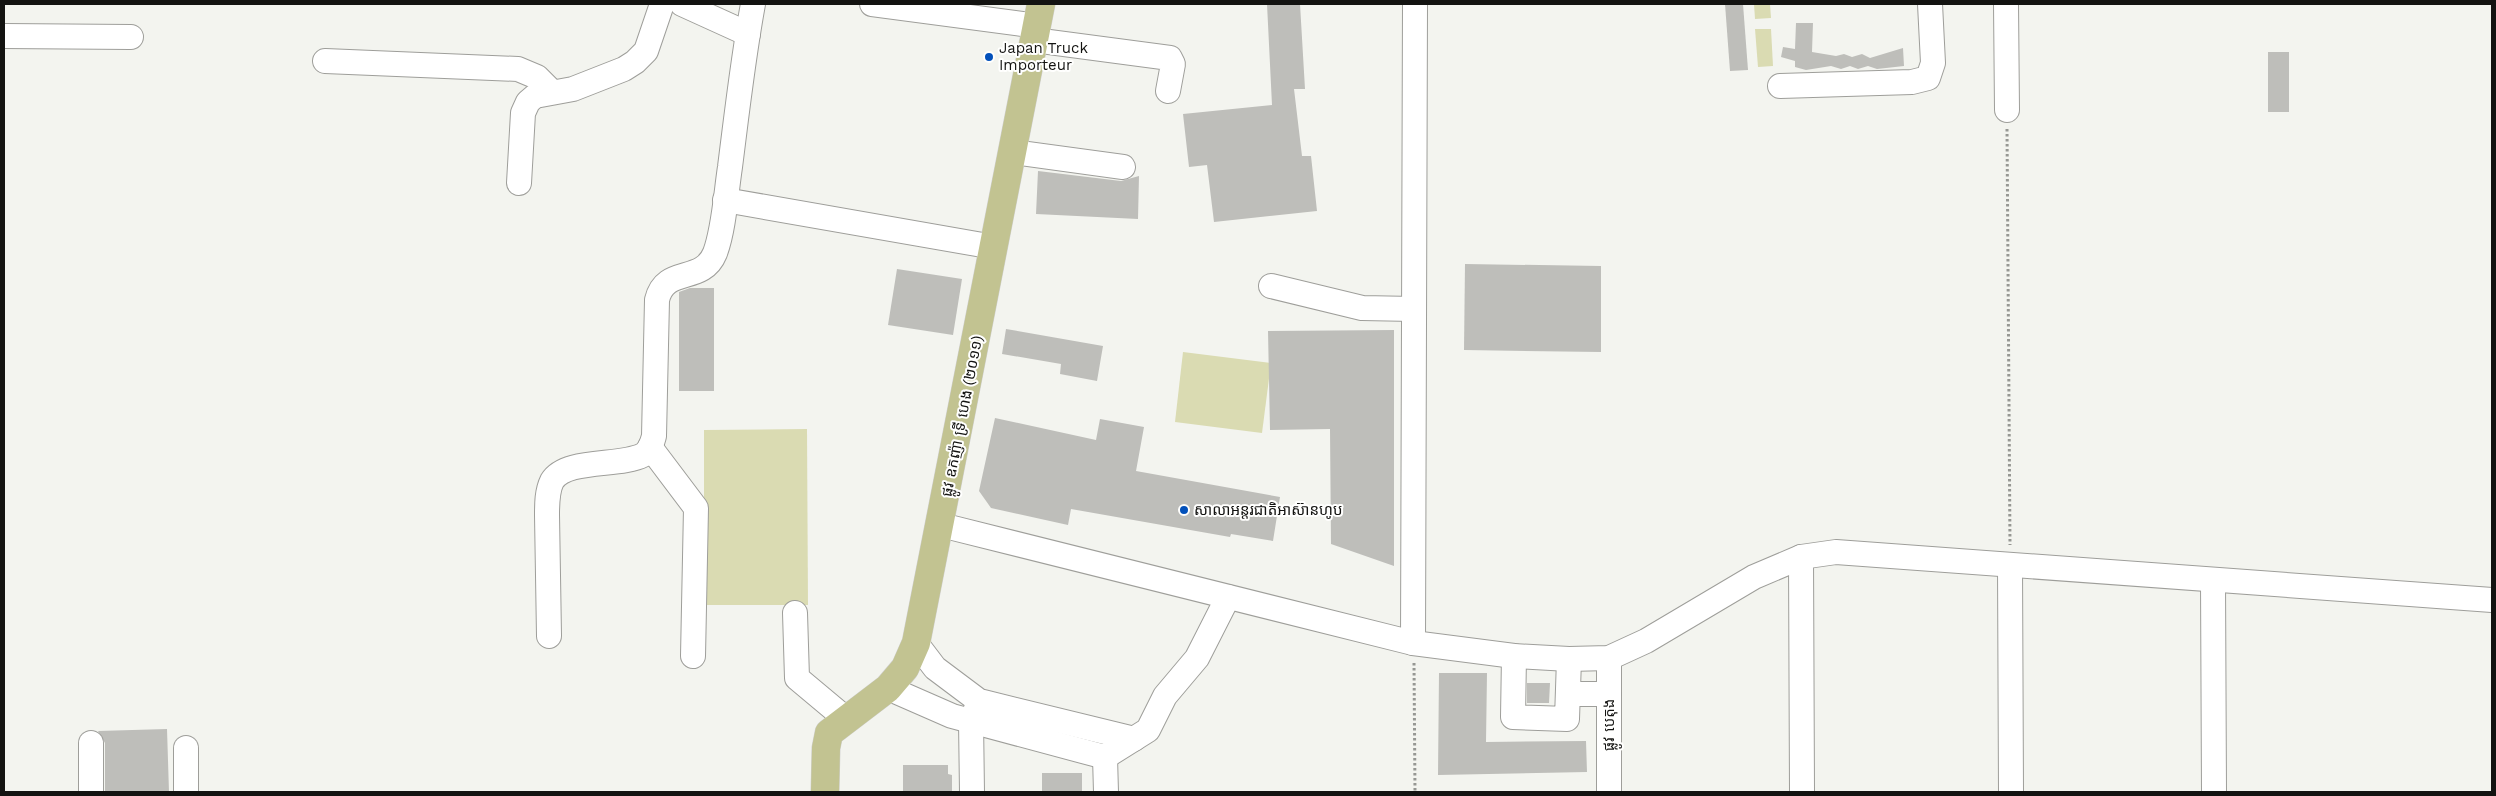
<svg xmlns="http://www.w3.org/2000/svg" width="2496" height="796" font-family="'Work Sans','Noto Sans Khmer',sans-serif">
<style>
.green{fill:#dadbb2}
.building{fill:#bebeba}
.lines{fill:none;stroke-linecap:round;stroke-linejoin:round}
.minor-casing{stroke:#9e9e9a;stroke-width:26}
.major-casing{stroke:#d0d0cf;stroke-width:29}
.path{stroke:#969793;stroke-width:3;stroke-dasharray:2.5 2.5;stroke-linecap:butt}
.minor{stroke:#fff;stroke-width:24}
.major{stroke:#c2c391;stroke-width:28}
.poi-dot{fill:#0250ba;stroke:#fffffe;stroke-width:2}
.labels{text-anchor:middle;stroke-width:4;stroke-linejoin:round;paint-order:stroke}
.poi-label{font-size:15px;fill:#131311;stroke:#fffffe;text-anchor:start}
.street-label{font-size:15px;fill:#131311;stroke:#fffffe}
</style>
<rect width="100%" height="100%" fill="#f3f4ef"/>
<g class="green">
<path d="M1754 4H1770L1771 18 1755 19Z"/>
<path d="M1755 29H1771L1773 66 1758 67Z"/>
<path d="M1183 352 1271 363 1262 433 1175 422Z"/>
<path d="M807 429 808 605H704V430Z"/>
</g>
<g class="building">
<path d="M1267 4H1300L1305 89H1294L1302 156H1311L1317 211 1214 222 1207 165 1189 167 1183 114 1272 105Z"/>
<path d="M1725 4H1743L1748 70 1730 71Z"/>
<path d="M1796 23H1813L1812 52 1836 56 1844 54 1852 57 1862 54 1870 58 1903 48 1904 66 1877 69 1868 66 1858 69 1850 66 1841 69 1831 66 1806 70 1795 67V61L1781 57 1783 47 1795 49Z"/>
<rect x="2268" y="52" width="21" height="60"/>
<path d="M1038 171 1121 181 1139 176 1138 219 1036 214Z"/>
<path d="M1465 264 1601 266V352L1464 350Z"/>
<path d="M897 269 962 279 953 335 888 325Z"/>
<path d="M690 288H714V391H679V292Z"/>
<path d="M1006 329 1103 346 1097 381 1060 374 1061 364 1002 354Z"/>
<path d="M1394 330V566L1331 544 1330 429 1270 430 1268 331Z"/>
<path d="M995 418 1096 440 1100 419 1144 427 1136 471 1280 497 1273 541 1231 534 1230 537 1071 509 1068 525 991 508 979 491Z"/>
<path d="M1439 673H1487L1486 742 1586 741 1587 772 1438 775Z"/>
<path d="M1527 683H1550L1549 703H1527Z"/>
<path d="M167 729 169 792H105V743L98 731Z"/>
<path d="M903 765H948V774L952 775V792H903Z"/>
<rect x="1042" y="773" width="40" height="19"/>
</g>
<g class="lines">
<g class="minor-casing">
<g id="minor">
<path d="M682 4 748 34"/>
<path d="M872 4 1037 26"/>
<path d="M2006 4 2007 110"/>
<path d="M4 36 131 37"/>
<path d="M1034 40 1170 58 1173 64 1168 91"/>
<path d="M325 61 518 69 537 77 551 91"/>
<path d="M1780 86 1912 82 1928 78 1933 63 1930 4"/>
<path d="M1013 152 1123 167"/>
<path d="M519 183 523 113 528 102 535 96 573 89 624 69 635 62 646 51 662 4"/>
<path d="M725 200 994 247"/>
<path d="M1271 286 1362 308 1414 309"/>
<path d="M650 447 696 508 693 656"/>
<path d="M941 525 1413 643 1514 656 1569 659 1609 658 1646 641 1754 577 1801 557 1836 552 2492 600"/>
<path d="M1801 557 1802 792"/>
<path d="M2010 566 2011 792"/>
<path d="M2213 581 2214 792"/>
<path d="M795 613 797 678 846 719"/>
<path d="M549 636 547 515C547 504 547 491 552 481 566 458 620 467 643 455 650 451 652 443 654 436L657 300C665 265 702 285 715 253 724 229 726 193 730 167 737 112 743 58 753 4"/>
<path d="M916 643 935 668 979 701 1134 739"/>
<path d="M1413 643 1415 4"/>
<path d="M1514 656 1513 717 1567 719 1569 659"/>
<path d="M1609 658V792"/>
<path d="M888 688 952 716 1105 757 1148 730 1165 696 1197 658 1228 597"/>
<path d="M1568 694H1609"/>
<path d="M91 743V792"/>
<path d="M186 748V792"/>
<path d="M1105 757 1106 792"/>
<path d="M972 792 971 721 977 707"/>
</g>
</g>
<g class="major-casing">
<path id="major" d="M825 792 826 748 829 733 888 688 905 668 916 643 1041 4"/>
</g>
<g class="path">
<path d="M2007 129 2010 545"/>
<path d="M1414 663 1415 792"/>
</g>
<use href="#minor" class="minor"/>
<use href="#major" class="major"/>
</g>
<g class="poi-dot">
<circle cx="989" cy="57" r="5"/>
<circle cx="1184" cy="510" r="5"/>
</g>
<g class="labels">
<g class="poi-label">
<text x="999" y="53">Japan Truck<tspan x="999" dy="17">Importeur</tspan></text>
<text x="1194" y="515">សាលាអន្ដរជាតិអាស៊ានហូប</text>
</g>
<g class="street-label">
<text transform="translate(962 416) rotate(-79)" y="5">ផ្លូវ ឧកញ៉ា ទ្រី ហេង (២០១១)</text>
<text transform="translate(1609 725) rotate(-90)" y="5">ផ្លូវ បេតុង</text>
</g>
</g>
<rect width="2496" height="796" fill="none" stroke="#131311" stroke-width="10"/>
</svg>
